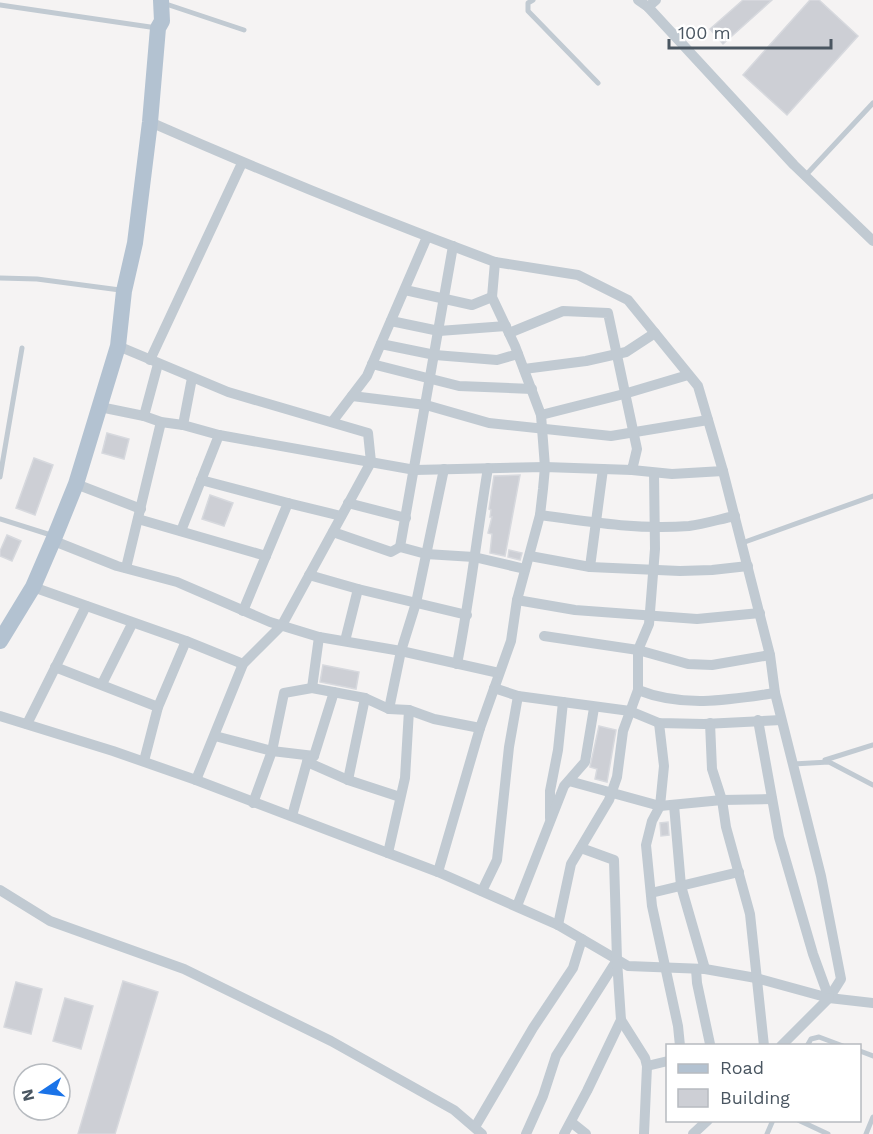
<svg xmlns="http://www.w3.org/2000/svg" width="873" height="1134" font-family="'Work Sans',sans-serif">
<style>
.building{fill:#cdcfd5;stroke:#d7d9de;stroke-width:1.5}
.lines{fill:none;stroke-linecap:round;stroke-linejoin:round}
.service{stroke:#c1cad2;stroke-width:5}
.minor{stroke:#c1cad2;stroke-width:10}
.primary{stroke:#b3c2d1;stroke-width:16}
</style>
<rect width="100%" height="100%" fill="#f5f3f3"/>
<g class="building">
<path d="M743 0H772L723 44 710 29Z"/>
<path d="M810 0H819L858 36 787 115 743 75Z"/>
<path d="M107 433 129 439 124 459 102 453Z"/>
<path d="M34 458 53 465 35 515 16 508Z"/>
<path d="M520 475 505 556 490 553 492 534 488 533 492 517H490L491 510 489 509 494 476Z"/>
<path d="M210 495 233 503 224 526 202 519Z"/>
<path d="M7 535 21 541 12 561 0 556V551Z"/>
<path d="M509 550 522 553 520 560 508 557Z"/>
<path d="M323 665 359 672 356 689 320 682Z"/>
<path d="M599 726 616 730 607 782 595 779 597 769 590 767Z"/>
<path d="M668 822 669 835 661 836 660 823Z"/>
<path d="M123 981 158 992 115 1134H78Z"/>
<path d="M16 982 42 989 31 1034 4 1027Z"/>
<path d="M65 998 93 1006 81 1049 53 1041Z"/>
</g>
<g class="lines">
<g class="service">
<path d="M533 0 528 3V11L598 83"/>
<path d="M163 3 244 30"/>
<path d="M0 5 157 28"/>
<path d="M805 176 873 103"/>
<path d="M0 278 37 279 120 290"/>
<path d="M0 477 22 348"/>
<path d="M0 519 54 536"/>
<path d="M742 543 873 496"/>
<path d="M825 760 873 745"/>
<path d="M793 764 829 762 873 785"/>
<path d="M807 1046 811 1039 819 1037 843 1046"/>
<path d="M860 1051 873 1056"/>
<path d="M798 1120 828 1134"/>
<path d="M767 1134 773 1120"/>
<path d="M866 1134 873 1117"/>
</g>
<g class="minor">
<path d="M638 0 648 7 656 0"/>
<path d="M648 7 794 165 873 241"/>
<path d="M150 122C264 172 379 219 495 262L492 297 515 346 541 415 545 467 543 489 540 515 517 600 511 641 480 728 438 872"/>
<path d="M453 246 400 547 426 554 474 557 525 569"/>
<path d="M495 262 578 275 628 300 698 386 723 471 672 474 632 470"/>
<path d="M405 290 472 305 492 297"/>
<path d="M391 321 439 331 506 326"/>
<path d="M381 344 435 355 497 360 518 354"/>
<path d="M118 346 228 392 368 433 371 462 282 625 243 664 196 780"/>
<path d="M150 360 242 163"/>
<path d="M372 364 459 386 532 389"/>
<path d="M524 369 586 361 626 352 655 333"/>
<path d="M352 396 426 405 489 423 611 436 708 420"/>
<path d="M100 407 144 416 161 422 183 425 219 435 415 470 545 467 632 470 637 449 608 313 563 311 509 333"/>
<path d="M541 415 624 394 688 375"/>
<path d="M144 416 158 364"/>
<path d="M332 422 367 376 427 237"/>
<path d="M183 425 192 378"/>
<path d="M723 471 770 655 775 693 821 876 841 979 829 998 873 1003"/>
<path d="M201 480 288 503 243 611"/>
<path d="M76 484 141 509"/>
<path d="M288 503 341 516"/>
<path d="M348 503 406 518"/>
<path d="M540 515C590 522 639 530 689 526 705 524 720 519 735 516"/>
<path d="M138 519 266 556"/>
<path d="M181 531 219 435"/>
<path d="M333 532 391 552 400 547"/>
<path d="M54 541 117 566 177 582 270 622 319 637 401 651 499 673"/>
<path d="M530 556 590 567 680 571 712 570 748 566"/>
<path d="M590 567 603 469"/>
<path d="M126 568 161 422"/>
<path d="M309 575 358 589 467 615"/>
<path d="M33 587 186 641 243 664"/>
<path d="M517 600 575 610 697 619 760 613"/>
<path d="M544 636 638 650 688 664 712 665 770 655"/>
<path d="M345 641 358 589"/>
<path d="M457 664C470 599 477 533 488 468"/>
<path d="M55 667 158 707"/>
<path d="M102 684 132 624"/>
<path d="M312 688 319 637"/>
<path d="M494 688 518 696 630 711 659 723 704 724 781 720"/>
<path d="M638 690C683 708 729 700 775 693"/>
<path d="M389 709 401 651 416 603 444 469"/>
<path d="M409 710 434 719 480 728"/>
<path d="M0 716 113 751 196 780 438 872 558 925 628 966 705 969 756 978 829 998 813 954 779 837 758 720"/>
<path d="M659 723 664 766 660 806 652 821 646 845 652 906 678 1026 680 1046"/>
<path d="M710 723 712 769 722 800 726 827 750 914 764 1046"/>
<path d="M27 724 86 606"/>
<path d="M215 736 272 751 314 756"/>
<path d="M144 761 158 707 186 641"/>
<path d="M307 762 348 780 400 797"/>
<path d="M348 780 365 698"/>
<path d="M569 781 660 806 722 800 772 799"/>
<path d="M253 803 272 751 284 693 312 688 365 698 389 709 409 710 405 778 388 853"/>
<path d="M674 805 681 886 705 969"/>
<path d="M292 816 307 762 314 756 334 692"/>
<path d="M550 818V791L558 750 563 702"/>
<path d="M0 890 50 921 184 969 331 1041 454 1110 482 1134"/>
<path d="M482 891 497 860 509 747 518 696"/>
<path d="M651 893 739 872"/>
<path d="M517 906 564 786 585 762 594 708"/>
<path d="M558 925 571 864 609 800 617 777 623 731 638 690V650L649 624 655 549 654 473"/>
<path d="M696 969 697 983 710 1044"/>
<path d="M621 1020 645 1058 647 1066 644 1134"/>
<path d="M781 1046 829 998"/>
<path d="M647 1066 668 1061"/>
<path d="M571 1122 586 1134"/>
<path d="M475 1127 533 1028 573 968 582 939"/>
<path d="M526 1134 543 1096 556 1056 617 960"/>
<path d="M564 1134 587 1091 621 1020 617 960 614 860 581 848"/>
<path d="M693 1134 708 1120"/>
</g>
<path class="primary" d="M0 641 33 587 55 536 76 484 118 346 124 291 135 243 150 122 158 28 162 21 161 0"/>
</g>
<rect x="666" y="1044" width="195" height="78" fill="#ffffff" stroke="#b7bbc0" stroke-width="1.5"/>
<rect x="678" y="1064" width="30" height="9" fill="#b3c2d1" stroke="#b7bbc0" stroke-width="1.5"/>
<text x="720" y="1074" font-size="18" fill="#4a5661">Road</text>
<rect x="678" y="1089" width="30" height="18" fill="#cdcfd5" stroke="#b7bbc0" stroke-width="1.5"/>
<text x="720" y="1104" font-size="18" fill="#4a5661">Building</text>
<g transform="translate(42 1092) rotate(257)"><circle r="28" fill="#ffffff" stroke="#b7bbc0" stroke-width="1.5"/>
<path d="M0-4.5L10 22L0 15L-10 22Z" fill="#1a73e8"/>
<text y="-9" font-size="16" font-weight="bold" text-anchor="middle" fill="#4a5661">N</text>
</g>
<path d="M669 39v9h162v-9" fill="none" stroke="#4a5661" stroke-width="3"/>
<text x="678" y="39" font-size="18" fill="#4a5661" stroke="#ffffff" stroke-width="4.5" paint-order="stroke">100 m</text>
</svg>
